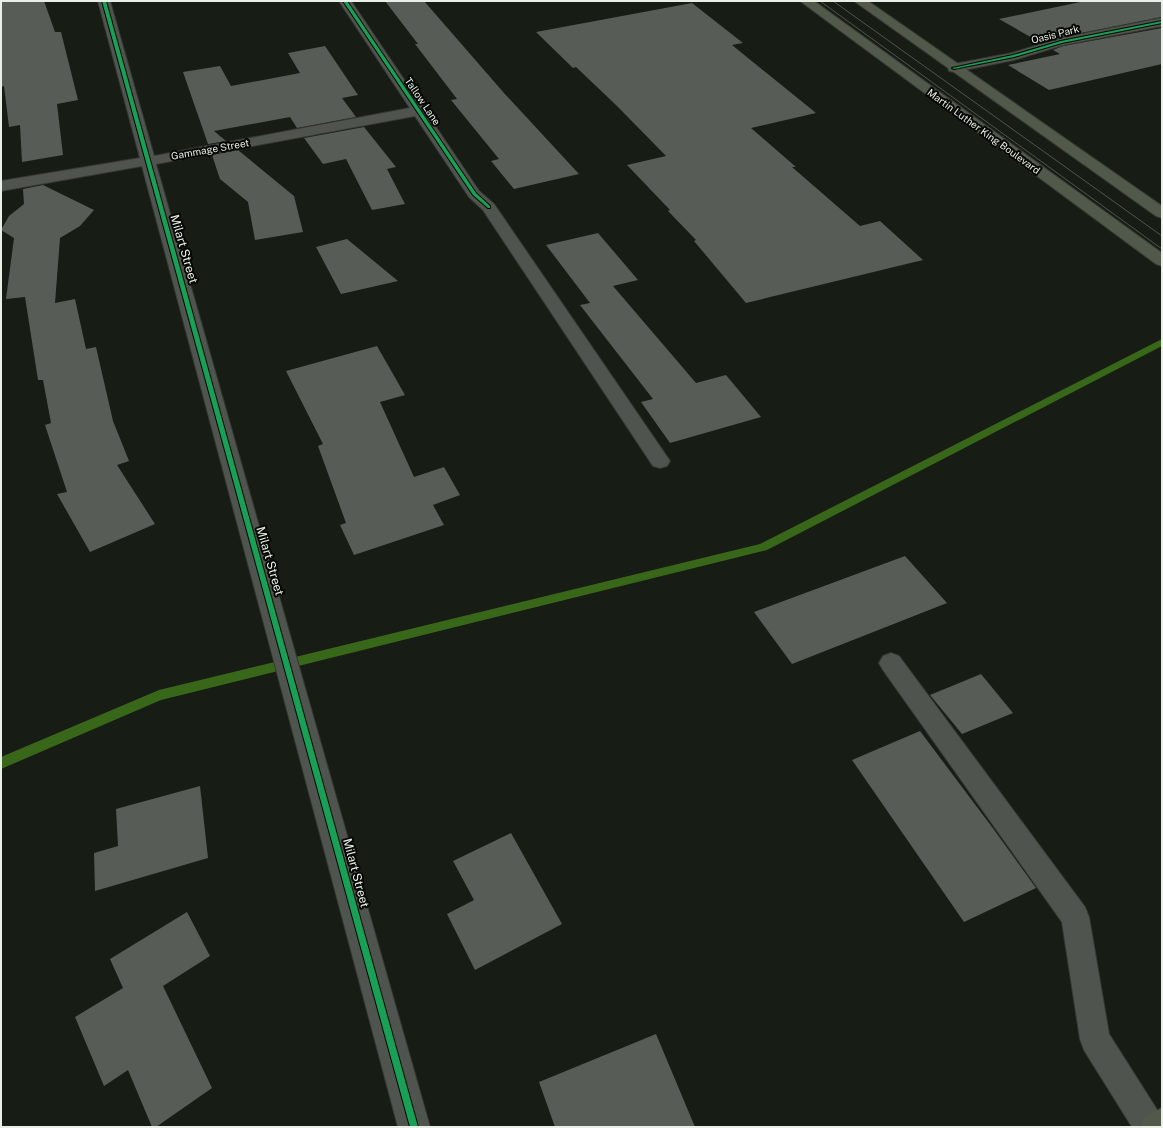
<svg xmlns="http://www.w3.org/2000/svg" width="1163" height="1128" font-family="'Public Sans',sans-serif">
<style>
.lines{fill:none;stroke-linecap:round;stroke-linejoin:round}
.stream{fill:#38671a;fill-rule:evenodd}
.building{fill:#585c56}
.minor-casing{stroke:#353832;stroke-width:2}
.major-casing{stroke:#353832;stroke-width:2}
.minor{fill:#50544e;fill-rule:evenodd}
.major{fill:#51594b;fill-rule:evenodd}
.tram{stroke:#51544f;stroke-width:1}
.cycleway-casing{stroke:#050804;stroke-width:2}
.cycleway{fill:#1a9f57;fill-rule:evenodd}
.labels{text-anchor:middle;stroke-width:4;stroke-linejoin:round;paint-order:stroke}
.far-street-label{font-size:10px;fill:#e9efe6;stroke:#050804}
.street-label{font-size:12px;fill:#e9efe6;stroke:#050804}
</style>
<rect width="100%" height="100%" fill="#171c15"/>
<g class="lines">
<path class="stream" d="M1162 339V346L767 550 161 700 1 769V757L159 690 760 544Z"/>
</g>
<g class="building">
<path d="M1 1H44L55 32H61L78 100 57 104 63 155 22 162 20 125 9 127 4 86 1 87Z"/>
<path d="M385 1H424L504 93 579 174 514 189 491 161 499 159 451 100 457 99 415 44H418Z"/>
<path d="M1085 1H1162V17L1061 37 1041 43 999 19Z"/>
<path d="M692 3 743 43 732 45 816 113 751 128 796 167H792L860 226 880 221 923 260 746 303 694 241 696 240 668 211 670 210 627 165 666 156 617 106 576 67 573 68 536 32Z"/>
<path d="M1162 28V64L1049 90 1008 65 1060 54 1053 50 1063 46Z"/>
<path d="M325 46 358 95 342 98 356 117 297 128 290 117 214 131 226 141 208 144 183 72 220 66 231 86 300 73 288 53Z"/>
<path d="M364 127 396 167 387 169 405 204 372 210 346 159 323 164 304 138Z"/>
<path d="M238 150 294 196 303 232 255 240 248 202 220 179 212 155Z"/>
<path d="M43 185 94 210 80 226 60 238 55 303 75 299 86 349 96 347 113 421 129 461 117 465 155 524 90 552 57 494 67 492 45 425 51 423 43 380H38L25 297 6 299 14 238 1 230 9 216 24 204 23 189Z"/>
<path d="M598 233 638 280 613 286 696 383 726 375 761 417 670 443 641 402 653 399 580 305 590 303 546 245Z"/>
<path d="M347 239 398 281 341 294 316 247Z"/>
<path d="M377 346 405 395 380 402 414 477 444 467 460 495 433 505 444 525 354 555 340 525 346 523 318 446 323 444 286 371Z"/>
<path d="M905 556 947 603 792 664 754 612Z"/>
<path d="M981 674 1013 713 962 734 930 695Z"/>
<path d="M920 731 992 827 1036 888 964 922 852 760Z"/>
<path d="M200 786 208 858 95 891 94 853 118 846 116 809Z"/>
<path d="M511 833 562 924 475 970 447 914 474 900 453 861Z"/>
<path d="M187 912 210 956 163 986 212 1088 156 1127H152L128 1070 104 1086 75 1017 123 988 110 959Z"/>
<path d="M656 1034 695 1127H555L539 1082Z"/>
</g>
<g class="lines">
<g class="minor-casing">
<g id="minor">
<path d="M98 1H110L154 156 410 108 339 1H351L479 191 494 204 670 461 667 466 660 468 653 466 483 210 469 197 415 116 156 164 430 1127H398L142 166 1 191V181L140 158Z"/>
<path d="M1162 18V26L1063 45 1014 60 954 72 949 71 948 68 949 65 1012 53 1061 38Z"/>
<path d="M891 653 899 656 1085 907 1089 917 1109 1034 1161 1116 1162 1127H1132L1084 1050 1080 1039 1062 922 883 670 879 663 883 656Z"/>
</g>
</g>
<g class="major-casing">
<g id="major">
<path d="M800 1H814L1162 253V266L1156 264Z"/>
<path d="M854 1H868L1162 206V218L1156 216Z"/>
<path d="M1162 1108V1127H1141L1146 1116Z"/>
</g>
</g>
<use href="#minor" class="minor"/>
<use href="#major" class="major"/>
<g class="tram">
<path d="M820 1 1162 249"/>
<path d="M833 1 1162 236"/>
</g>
<g class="cycleway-casing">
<g id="cycleway">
<path d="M102 1H106L418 1127H410Z"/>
<path d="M343 1H347L476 193 490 206V208H488L473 195Z"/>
<path d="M1162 21V23L1062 43 1014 57 954 69 952 68 1013 55 1061 41Z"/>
</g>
</g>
<use href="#cycleway" class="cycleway"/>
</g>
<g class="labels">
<g class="far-street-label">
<text transform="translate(1055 34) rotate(-14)" y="4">Oasis Park</text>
<text transform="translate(423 101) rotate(56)" y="4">Tallow Lane</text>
<text transform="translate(984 131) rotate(36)" y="4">Martin Luther King Boulevard</text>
<text transform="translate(210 149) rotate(-10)" y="4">Gammage Street</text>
</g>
<g class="street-label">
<text transform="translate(184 249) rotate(74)" y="4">Milart Street</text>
<text transform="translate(270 561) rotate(74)" y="4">Milart Street</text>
<text transform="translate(356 873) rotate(75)" y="4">Milart Street</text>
</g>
</g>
<rect width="1163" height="1128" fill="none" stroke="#e9efe6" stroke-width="4"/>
</svg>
